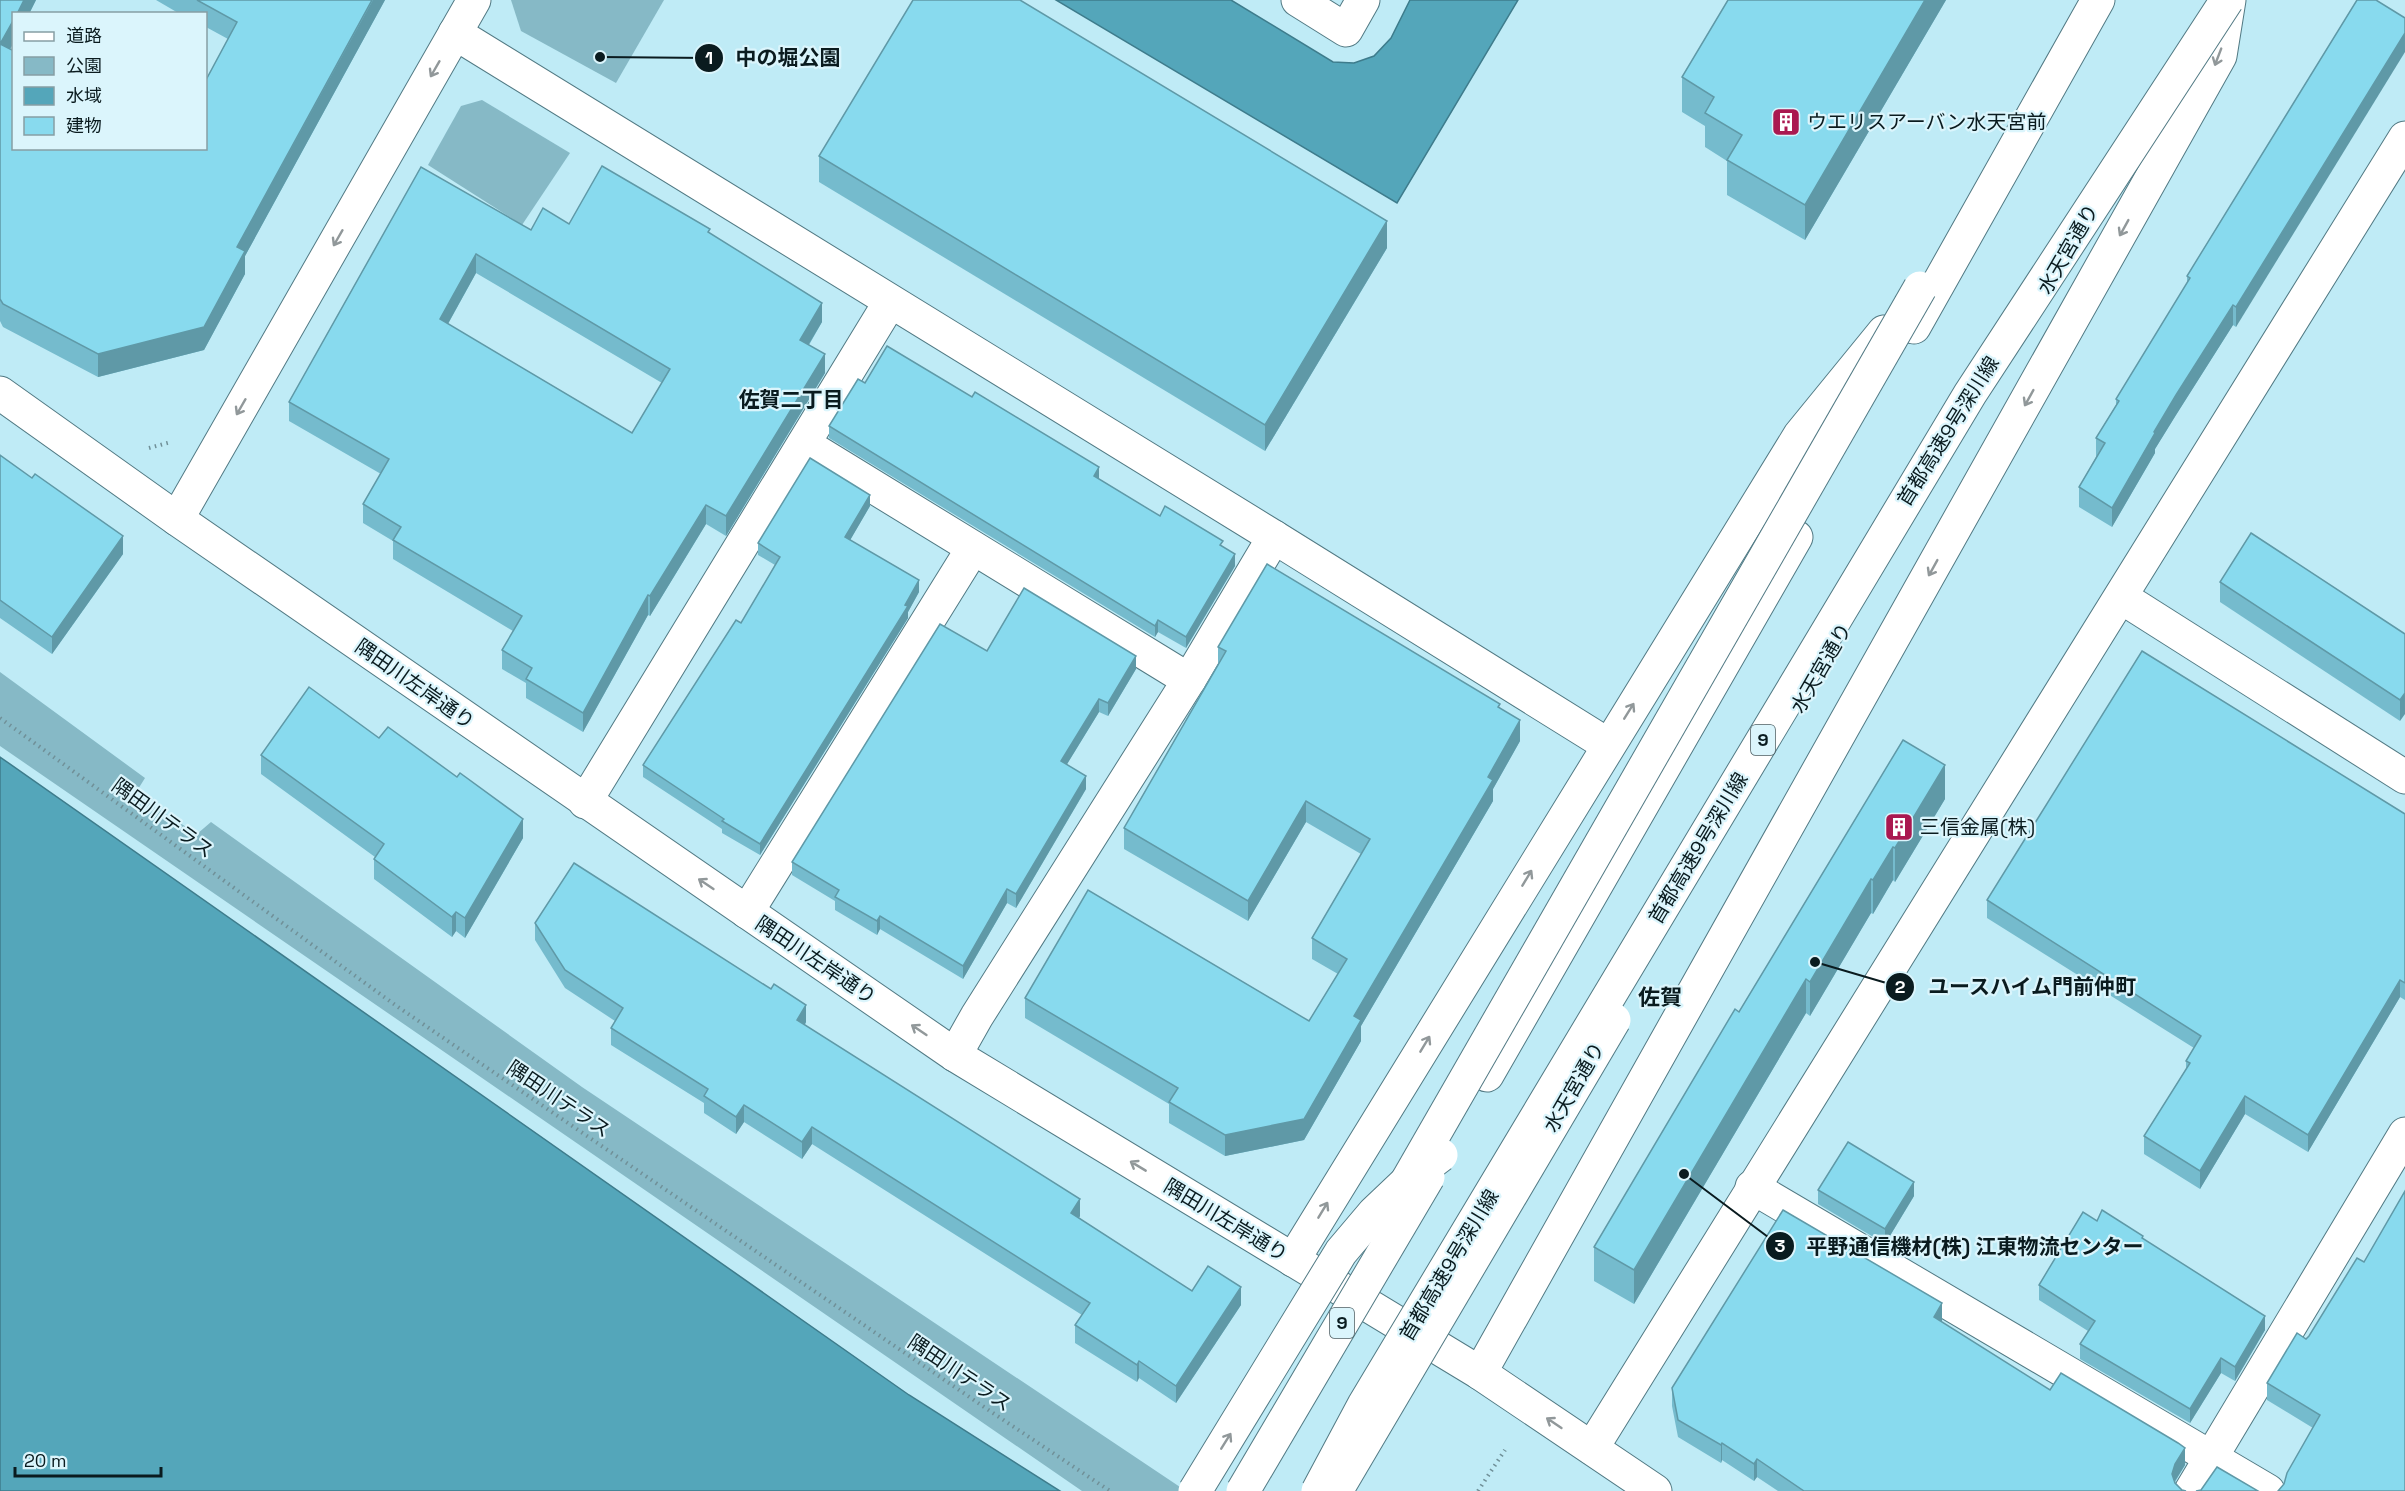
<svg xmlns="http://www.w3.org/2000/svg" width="2405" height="1491" font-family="'Space Grotesk','Noto Sans JP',sans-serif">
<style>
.green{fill:#86b9c6}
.water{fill:#54a6ba;stroke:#3e7c8c;stroke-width:1.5}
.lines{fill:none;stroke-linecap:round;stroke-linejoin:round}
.minor-casing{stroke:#527a84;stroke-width:35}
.major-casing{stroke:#527a84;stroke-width:35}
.highway-casing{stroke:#527a84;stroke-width:35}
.path{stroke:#709098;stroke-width:4;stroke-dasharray:1.5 4.5;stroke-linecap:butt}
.minor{stroke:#fff;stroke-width:33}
.major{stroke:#fff;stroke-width:33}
.highway{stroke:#fff;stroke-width:33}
.major-bridge-casing{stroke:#527a84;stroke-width:35;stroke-linecap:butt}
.highway-bridge-casing{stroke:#527a84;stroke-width:35;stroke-linecap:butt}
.major-bridge{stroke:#fff;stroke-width:33}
.highway-bridge{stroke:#fff;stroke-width:33}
.wall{fill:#75bbcd;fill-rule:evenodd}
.shaded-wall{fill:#5f99a7}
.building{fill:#88daee;stroke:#5f99a7;stroke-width:1.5;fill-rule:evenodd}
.oneway{stroke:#91989a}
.labels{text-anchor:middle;stroke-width:4.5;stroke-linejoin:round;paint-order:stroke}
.shield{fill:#dbf5fc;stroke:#495c61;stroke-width:1.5}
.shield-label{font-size:18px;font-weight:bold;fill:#0a1b1f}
.poi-label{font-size:20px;fill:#0a1b1f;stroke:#dbf5fc;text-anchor:start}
.street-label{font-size:20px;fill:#0a1b1f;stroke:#dbf5fc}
.neighbourhood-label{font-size:21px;font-weight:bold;fill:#0a1b1f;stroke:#dbf5fc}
.quarter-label{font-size:22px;font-weight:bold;fill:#0a1b1f;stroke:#dbf5fc}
.leader{fill:none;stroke:#0a1b1f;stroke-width:2}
.callout-dot{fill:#0a1b1f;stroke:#dbf5fc;stroke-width:2}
.mark-label{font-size:18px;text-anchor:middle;font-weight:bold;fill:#fff}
.callout-label{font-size:21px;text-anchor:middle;font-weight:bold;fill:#0a1b1f;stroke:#dbf5fc;stroke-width:4.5;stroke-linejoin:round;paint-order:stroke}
</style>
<rect width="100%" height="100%" fill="#bfebf6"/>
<g class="green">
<path d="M511 0H664L616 83 521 31Z"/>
<path d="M482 100 570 153 522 225 428 165 461 106Z"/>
<path d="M0 672 145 778 135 794 197 834 211 822 582 1087 1186 1491H1082L0 746Z"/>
</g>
<g class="water">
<path d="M1056 0H1231L1333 62 1354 63 1374 56 1391 38 1410 0H1518L1397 203Z"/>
<path d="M0 757 909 1395 1060 1491H0Z"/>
</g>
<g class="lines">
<g class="minor-casing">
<g id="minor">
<path d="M1298 0 1346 30 1363 0"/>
<path d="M455 33 1274 537 1608 745"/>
<path d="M0 393 177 519 955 1055 1480 1373 1655 1491"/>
<path d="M804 444 1189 680"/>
<path d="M177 519 474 0"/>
<path d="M2121 597 2405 777"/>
<path d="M585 802 890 302"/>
<path d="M747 912 973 548"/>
<path d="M955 1055 977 1016 1189 680 1274 537"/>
<path d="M1752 1187 2268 1491"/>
<path d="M1592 1448 2405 138"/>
<path d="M2191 1491 2405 1134"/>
</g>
</g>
<g class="major-casing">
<g id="major">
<path d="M1293 1260 1800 435 1884 332"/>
<path d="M1480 1373 2220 56 2229 0"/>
</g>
</g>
<g class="highway-casing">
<g id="highway">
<path d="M1914 327 2098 0"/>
<path d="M1487 1075 1796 537"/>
</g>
</g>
<g class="path">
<path d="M149 448 171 442"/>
<path d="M0 718 398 1007 987 1409 1110 1491"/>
<path d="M1478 1491 1505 1450"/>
</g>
<use href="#minor" class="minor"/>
<use href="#major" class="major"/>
<use href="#highway" class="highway"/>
<g class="major-bridge-casing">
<g id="major-bridge">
<path d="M1406 1183 1920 288"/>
<path d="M1336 1491 1614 1020"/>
</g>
</g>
<g class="highway-bridge-casing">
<g id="highway-bridge">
<path d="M1195 1491 1341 1252 1374 1213 1412 1177 1441 1155"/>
<path d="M1243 1491 1428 1177"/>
<path d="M1318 1491 1364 1405 1970 394 2227 0"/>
</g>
</g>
<use href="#major-bridge" class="major-bridge"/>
<use href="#highway-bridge" class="highway-bridge"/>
</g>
<g class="wall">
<path d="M0 0H36L29 14H14V42L10 49 14 148H206L228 39 206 27V14H180L156 0H385L245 256V274L204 350 98 377 3 327 0 321Z"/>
<path d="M1728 0H1946L1805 240 1727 195V161L1705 147V126L1682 112V77Z"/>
<path d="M2357 0 2236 327 2233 325 2176 415 2155 449V453L2112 527 2079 507V487L2096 457V438L2116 405V399L2187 284V276Z"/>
<path d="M819 156 1387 248 1265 451 819 182Z"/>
<path d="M421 167 531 230 569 224 822 322 809 345 825 373 726 536 706 524 650 616 648 615 583 732 526 698V683L502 669V650L513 631 393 559V541L363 523V504L381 474 289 421V402ZM476 273 662 383 632 433 448 324Z"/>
<path d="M865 383 1099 479 1160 516 1223 547 1235 566 1186 648 1158 632 1155 637 829 438V426Z"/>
<path d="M0 455 123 554 52 654 0 618Z"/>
<path d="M870 506 850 540 919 592 908 612V618L760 855 722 833V829L643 777V765L741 623 775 565 758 555V543Z"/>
<path d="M2220 582 2405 634 2400 721 2220 602Z"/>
<path d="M1218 647 1500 709 1520 741 1493 789V801L1361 1026V1041L1304 1140 1225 1156 1169 1123V1104L1025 1018V998L1309 1021 1338 974 1312 959V938L1361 854 1306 822 1248 921 1124 849V828L1218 664Z"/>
<path d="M987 651 1136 669 1108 716 1099 712 1067 764 1086 789 1016 908 1007 903 963 979 880 929 877 935 835 910V901L792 875V862Z"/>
<path d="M379 738 523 838 465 938 456 931 452 937 374 879V859L375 857 261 774V755Z"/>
<path d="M1903 740 1945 799 1895 882 1893 880 1873 914 1871 913 1810 1016 1806 1013 1634 1304 1594 1281V1247L1739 1012Z"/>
<path d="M2405 814V1000L2400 997 2308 1152 2245 1114 2200 1189 2144 1154V1136L2186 1069V1061L2194 1048 1987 918V900Z"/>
<path d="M535 923 806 1022 805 1025 1080 1216 1079 1218 1192 1291 1241 1305 1176 1403 1139 1378 1137 1382 1075 1343V1325L1082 1315 812 1144 802 1159 744 1122 736 1134 704 1113V1103L611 1045V1028L615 1021 565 988 535 940Z"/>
<path d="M1818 1190 1914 1196 1885 1244 1818 1204Z"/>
<path d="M2097 1221 2143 1239 2265 1330 2235 1381 2221 1373 2190 1423 2080 1359V1344L2088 1331 2039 1300V1285Z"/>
<path d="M2364 1262 2405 1491 2284 1484 2313 1428 2267 1400V1383L2309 1336Z"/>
<path d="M1942 1321 1941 1322 2050 1390 2185 1465 2175 1482 2182 1490 2186 1491H1778L1757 1477 1754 1481 1722 1460 1721 1463 1678 1437 1672 1406V1388Z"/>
</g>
<g class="shaded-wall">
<path d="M24 0H36L29 14H17Z"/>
<path d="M373 0H385L245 256V274L204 350 98 377V354L237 247Z"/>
<path d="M1925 0H1946L1805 240V205Z"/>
<path d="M14 19V42L0 67V44Z"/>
<path d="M2405 33V52L2236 327V307Z"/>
<path d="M1387 221V248L1265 451V425Z"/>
<path d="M476 254V273L440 338V319Z"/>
<path d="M822 303V322L800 359V340Z"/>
<path d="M2233 305V325L2176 415 2155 449V453L2112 527V508L2154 432 2176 395Z"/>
<path d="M825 354V373L726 536V516Z"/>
<path d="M1099 467V479L1094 488V476Z"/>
<path d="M870 495V506L845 549V537Z"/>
<path d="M706 505V524L650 616V596Z"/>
<path d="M123 536V554L52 654V637Z"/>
<path d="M1235 554V566L1186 648V637Z"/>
<path d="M919 580V592L908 612V618L760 855V844Z"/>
<path d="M648 595V615L583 732V713Z"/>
<path d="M1158 620V632L1155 637V626Z"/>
<path d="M1136 656V669L1108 716V703Z"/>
<path d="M2405 693V714L2400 721V700Z"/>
<path d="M1099 699V712L1061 774V761Z"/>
<path d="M1520 720V741L1493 789V801L1361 1026V1041L1304 1140 1225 1156V1135L1354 1016 1488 777Z"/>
<path d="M1945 765V799L1895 882V848Z"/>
<path d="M1086 776V789L1016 908V894Z"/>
<path d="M1306 801V822L1248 921V901Z"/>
<path d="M523 819V838L465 938V918Z"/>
<path d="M1893 847V880L1873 914V880Z"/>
<path d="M1871 879V913L1810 1016V982Z"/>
<path d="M1007 889V903L963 979V966Z"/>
<path d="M456 912V931L452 937V917Z"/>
<path d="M880 916V929L877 935V921Z"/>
<path d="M1806 979V1013L1634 1304V1270Z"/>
<path d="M2400 980V997L2308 1152V1135Z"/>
<path d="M806 1005V1022L797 1037V1020Z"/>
<path d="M2245 1096V1114L2200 1189V1171Z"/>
<path d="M744 1105V1122L736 1134V1117Z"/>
<path d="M812 1127V1144L802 1159V1142Z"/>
<path d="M1914 1182V1196L1885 1244V1229Z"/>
<path d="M1080 1199V1216L1071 1230V1213Z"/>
<path d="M1241 1287V1305L1176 1403V1386Z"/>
<path d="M1942 1303V1321L1934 1334V1317Z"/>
<path d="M2265 1316V1330L2235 1381V1367Z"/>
<path d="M2221 1358V1373L2190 1423V1409Z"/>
<path d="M1139 1361V1378L1137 1382V1365Z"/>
<path d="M1722 1443V1460L1721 1463V1445Z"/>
<path d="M2185 1448V1465L2175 1481 2172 1491V1474L2175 1464Z"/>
<path d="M1757 1459V1477L1754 1481V1464Z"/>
</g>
<g class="building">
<path d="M0 0H24L17 14H14V19L0 44 14 51V148H206V80L237 22 197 0H372L237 247 245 251 204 327 98 354 3 304 0 299Z"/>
<path d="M913 0H1020L1387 221 1265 425 819 156Z"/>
<path d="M1728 0H1925L1805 205 1727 160 1742 135 1705 113 1714 97 1682 77Z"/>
<path d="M2357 0H2376L2405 18V33L2236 307 2233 305 2176 395 2154 432 2155 433 2112 508 2079 487 2105 443 2096 438 2119 401 2116 399 2190 278 2187 276Z"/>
<path d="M602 166 710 229 708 232 822 303 800 340 825 354 726 516 706 505 650 596 648 595 583 713 526 679 532 668 502 650 522 616 393 540 401 527 363 504 389 459 289 402 421 167 531 230 543 208 569 224ZM476 254 670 369 632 433 440 319Z"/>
<path d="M887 346 972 397 975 392 1099 467 1094 476 1160 516 1165 506 1223 541 1220 545 1235 554 1186 637 1158 620 1155 626 829 426 858 379 865 383Z"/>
<path d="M0 455 32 478 35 474 123 536 52 637 0 600Z"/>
<path d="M810 458 870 495 845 537 919 580 905 605 908 606 760 844 722 821 724 819 643 765 736 620 741 623 780 557 758 543Z"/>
<path d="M2251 533 2405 634V693L2400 700 2220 582Z"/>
<path d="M1267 564 1500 704 1498 707 1520 720 1488 777 1493 780 1354 1016 1361 1020 1304 1119 1225 1135 1169 1102 1178 1088 1025 998 1088 890 1309 1021 1347 959 1312 938 1370 839 1306 801 1248 901 1124 828 1226 651 1218 647Z"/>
<path d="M1024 588 1136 656 1108 703 1099 699 1061 761 1086 776 1016 894 1007 889 963 966 880 916 877 921 835 897 839 890 792 862 940 624 987 651Z"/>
<path d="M2142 651 2405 814V983L2400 980 2308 1135 2245 1096 2200 1171 2144 1136 2190 1063 2186 1061 2201 1036 1987 900Z"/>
<path d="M309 687 379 738 388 727 457 777 460 773 523 819 465 918 456 912 452 917 374 859 384 844 261 755Z"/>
<path d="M1903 740 1945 765 1895 848 1893 847 1873 880 1871 879 1810 982 1806 979 1634 1270 1594 1247 1735 1009 1739 1012Z"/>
<path d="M574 863 771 989 774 984 806 1005 797 1020 1080 1199 1071 1213 1192 1291 1208 1266 1241 1287 1176 1386 1139 1361 1137 1365 1075 1325 1090 1303 812 1127 802 1142 744 1105 736 1117 704 1096 708 1089 611 1028 623 1008 565 970 535 923Z"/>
<path d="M1848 1142 1914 1182 1885 1229 1818 1190Z"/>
<path d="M2405 1191V1491H2278L2284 1484 2287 1473 2320 1415 2267 1383 2297 1333 2306 1339 2309 1336 2357 1258 2364 1262Z"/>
<path d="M1783 1210 1942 1303 1934 1317 2050 1390 2061 1373 2178 1443 2185 1448 2175 1464 2172 1474 2175 1483 2182 1490 2186 1491H1804L1757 1459 1754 1464 1722 1443 1721 1445 1678 1420 1672 1388Z"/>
<path d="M2102 1210 2143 1236 2142 1238 2265 1316 2235 1367 2221 1358 2190 1409 2080 1344 2095 1321 2039 1285 2083 1212 2097 1221Z"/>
<path d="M2217 1467 2258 1491H2196L2201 1490Z"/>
</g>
<defs><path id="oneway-shaft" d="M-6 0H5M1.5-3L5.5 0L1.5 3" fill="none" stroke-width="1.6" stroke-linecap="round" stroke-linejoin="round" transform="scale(1.5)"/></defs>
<g class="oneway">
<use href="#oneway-shaft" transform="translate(2218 57) rotate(111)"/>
<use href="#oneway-shaft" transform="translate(435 69) rotate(120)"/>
<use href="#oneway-shaft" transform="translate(2124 228) rotate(119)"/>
<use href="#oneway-shaft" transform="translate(338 238) rotate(120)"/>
<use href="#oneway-shaft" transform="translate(2029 398) rotate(119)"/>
<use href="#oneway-shaft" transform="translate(241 407) rotate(120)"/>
<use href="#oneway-shaft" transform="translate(1933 568) rotate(119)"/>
<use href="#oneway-shaft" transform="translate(1629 711) rotate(-58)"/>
<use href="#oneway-shaft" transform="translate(1527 878) rotate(-59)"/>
<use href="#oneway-shaft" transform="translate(706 884) rotate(-146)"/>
<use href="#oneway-shaft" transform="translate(919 1030) rotate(-146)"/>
<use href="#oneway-shaft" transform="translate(1425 1044) rotate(-59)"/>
<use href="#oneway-shaft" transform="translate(1138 1166) rotate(-149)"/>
<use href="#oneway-shaft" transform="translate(1323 1210) rotate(-59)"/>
<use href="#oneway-shaft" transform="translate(1554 1423) rotate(-146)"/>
<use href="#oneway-shaft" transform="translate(1226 1441) rotate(-58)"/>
</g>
<defs>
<g id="building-square" transform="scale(1.5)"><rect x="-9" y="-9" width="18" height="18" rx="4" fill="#aa1850" stroke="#dbf5fc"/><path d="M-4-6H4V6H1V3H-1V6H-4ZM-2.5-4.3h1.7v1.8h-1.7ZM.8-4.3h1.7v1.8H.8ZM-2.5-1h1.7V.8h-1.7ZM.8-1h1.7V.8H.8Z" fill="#fff"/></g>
</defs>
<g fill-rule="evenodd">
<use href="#building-square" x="1786" y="122"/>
<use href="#building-square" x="1899" y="827"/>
</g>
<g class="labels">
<g class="shield">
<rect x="1751" y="725" width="24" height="30" rx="4.5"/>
<rect x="1330" y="1308" width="24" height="30" rx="4.5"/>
</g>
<g class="shield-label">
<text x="1763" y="746">9</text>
<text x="1342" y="1329">9</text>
</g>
<g class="poi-label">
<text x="1807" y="129">ウエリスアーバン水天宮前</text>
<text x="1920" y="834">三信金属(株)</text>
</g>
<g class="street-label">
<text transform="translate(2068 249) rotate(-60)" y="7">水天宮通り</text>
<text transform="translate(1948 431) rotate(-58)" y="7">首都高速9号深川線</text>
<text transform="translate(1821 668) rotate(-60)" y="7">水天宮通り</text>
<text transform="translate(415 684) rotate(35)" y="7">隅田川左岸通り</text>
<text transform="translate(163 818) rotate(36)" y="7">隅田川テラス</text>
<text transform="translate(1698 848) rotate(-59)" y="7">首都高速9号深川線</text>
<text transform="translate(816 960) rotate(34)" y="7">隅田川左岸通り</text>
<text transform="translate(1574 1087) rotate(-60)" y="7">水天宮通り</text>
<text transform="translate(559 1099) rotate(34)" y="7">隅田川テラス</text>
<text transform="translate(1226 1220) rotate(31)" y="7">隅田川左岸通り</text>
<text transform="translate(1449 1265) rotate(-59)" y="7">首都高速9号深川線</text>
<text transform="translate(960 1373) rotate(34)" y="7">隅田川テラス</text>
</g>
<g class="neighbourhood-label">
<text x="791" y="407">佐賀二丁目</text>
</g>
<g class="quarter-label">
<text x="1660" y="1005">佐賀</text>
</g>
</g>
<path class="leader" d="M600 57L709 58M1815 962L1900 987M1684 1174L1780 1246"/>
<g class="callout-dot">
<circle cx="600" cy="57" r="6"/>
<circle cx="1815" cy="962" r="6"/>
<circle cx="1684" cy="1174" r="6"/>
<circle cx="709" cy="58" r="15"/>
<circle cx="1900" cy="987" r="15"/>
<circle cx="1780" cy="1246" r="15"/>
</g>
<g class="mark-label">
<text x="709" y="64">1</text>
<text x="1900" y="993">2</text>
<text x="1780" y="1252">3</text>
</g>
<g class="callout-label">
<text x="788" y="65">中の堀公園</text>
<text x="2032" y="994">ユースハイム門前仲町</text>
<text x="1975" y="1254">平野通信機材(株) 江東物流センター</text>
</g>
<rect x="12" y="12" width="195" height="138" fill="#dbf5fc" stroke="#879ea4" stroke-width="1.5"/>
<rect x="24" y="32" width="30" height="9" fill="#ffffff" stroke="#879ea4" stroke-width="1.5"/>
<text x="66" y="42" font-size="18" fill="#0a1b1f">道路</text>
<rect x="24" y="57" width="30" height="18" fill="#86b9c6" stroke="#879ea4" stroke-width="1.5"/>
<text x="66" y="72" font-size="18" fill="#0a1b1f">公園</text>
<rect x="24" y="87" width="30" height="18" fill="#54a6ba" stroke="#879ea4" stroke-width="1.5"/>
<text x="66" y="102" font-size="18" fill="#0a1b1f">水域</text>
<rect x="24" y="117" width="30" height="18" fill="#88daee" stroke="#879ea4" stroke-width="1.5"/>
<text x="66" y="132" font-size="18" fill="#0a1b1f">建物</text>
<path d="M15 1467v9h146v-9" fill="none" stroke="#0a1b1f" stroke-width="3"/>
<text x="24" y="1467" font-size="18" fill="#0a1b1f" stroke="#dbf5fc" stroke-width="4.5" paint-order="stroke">20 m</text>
</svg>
